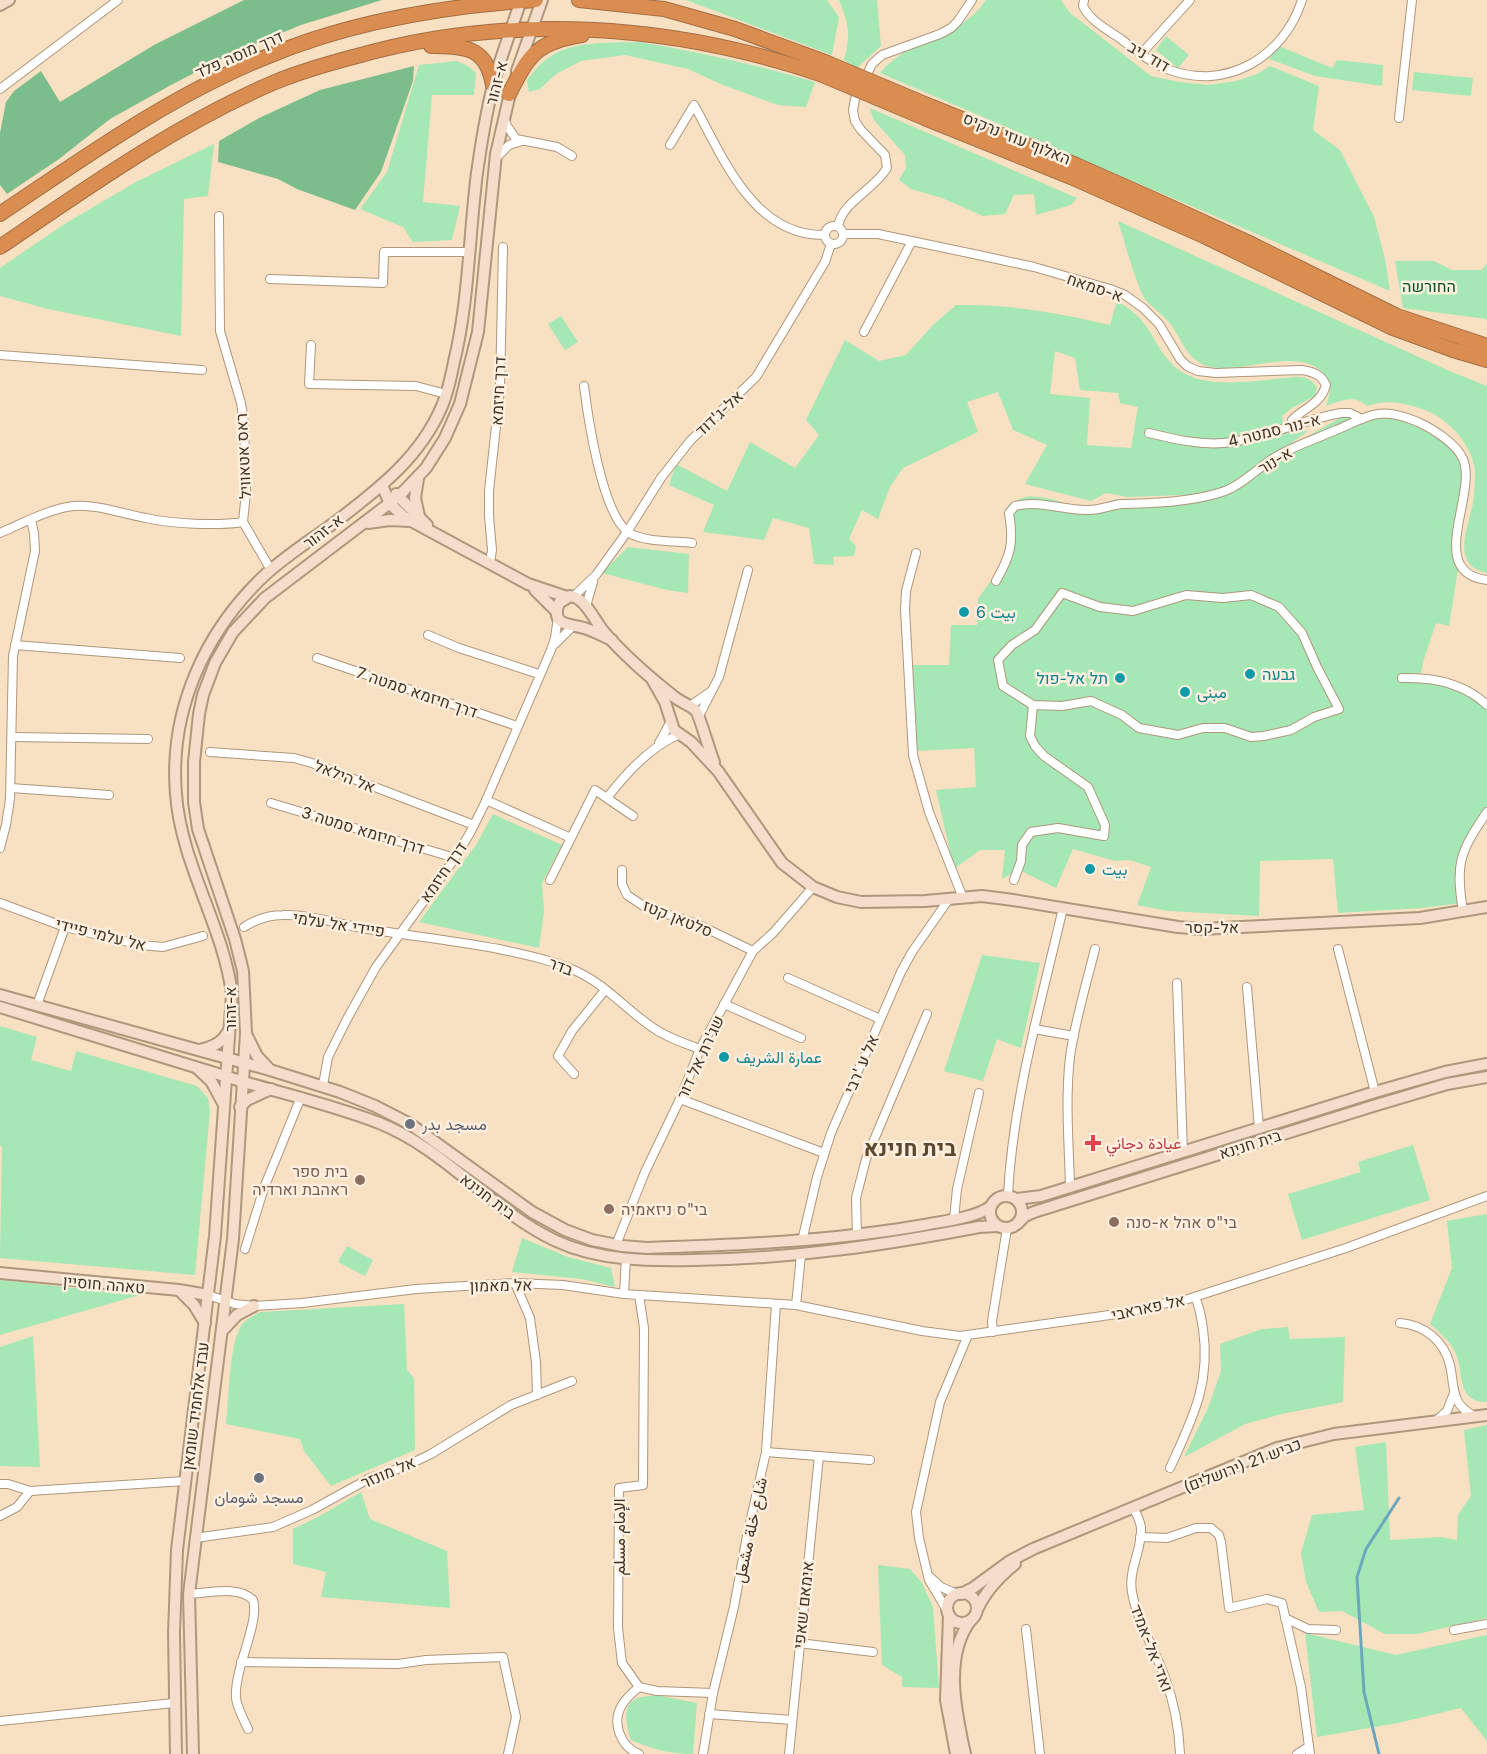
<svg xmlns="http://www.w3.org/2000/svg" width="1487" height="1754" font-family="Inter,Vazirmatn,Heebo,sans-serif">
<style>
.green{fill:#a5e7b5;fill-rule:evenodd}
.forest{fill:#7bbe8c}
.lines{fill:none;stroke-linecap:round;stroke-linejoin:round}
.stream{stroke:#6ca8bd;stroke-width:3}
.street-casing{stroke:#ae977c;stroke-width:10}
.secondary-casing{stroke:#ae977c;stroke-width:14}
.highway-casing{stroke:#a36e43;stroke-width:16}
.street{stroke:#fff;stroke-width:8}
.secondary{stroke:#f4ddcb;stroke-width:10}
.highway{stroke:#da8d51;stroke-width:14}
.highway-bridge-casing{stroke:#a36e43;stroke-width:16;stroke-linecap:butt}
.highway-bridge{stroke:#da8d51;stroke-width:14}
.culture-dot{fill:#0f9aa8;stroke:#feefde;stroke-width:2}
.worship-dot{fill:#6b7280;stroke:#feefde;stroke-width:2}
.health-dot{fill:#e0444e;stroke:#feefde;stroke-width:2}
.education-dot{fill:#8d6e63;stroke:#feefde;stroke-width:2}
.labels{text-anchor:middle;stroke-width:5;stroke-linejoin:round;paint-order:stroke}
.street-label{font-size:16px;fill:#3d3428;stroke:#feefde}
.park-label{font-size:16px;fill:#005225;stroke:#feefde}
.culture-label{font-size:16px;fill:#0d838f;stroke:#feefde;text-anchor:start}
.worship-label{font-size:16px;fill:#5b616d;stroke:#feefde;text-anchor:start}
.health-label{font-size:16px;fill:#be3a42;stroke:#feefde;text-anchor:start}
.education-label{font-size:16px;fill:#785e54;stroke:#feefde;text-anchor:start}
.district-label{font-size:22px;font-weight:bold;fill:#5c482f;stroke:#feefde}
</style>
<rect width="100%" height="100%" fill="#f8e0c3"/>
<g class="green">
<path d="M686 0H827L839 17 832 55Z"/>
<path d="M839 0H877L881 46 857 68 844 60C851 34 849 25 839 0Z"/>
<path d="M986 0H1061L1069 12 1151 76 1180 82 1208 85 1236 81 1257 74 1270 66 1319 86 1313 130 1340 150 1374 217 1385 259 1390 291 880 73C908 38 958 41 986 0Z"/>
<path d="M1166 36 1189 55 1178 68 1156 50Z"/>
<path d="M639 42C699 52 757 65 815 82L806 107 778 105 723 85 688 69 625 55 581 61 556 74 540 89 529 92 527 80C532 74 537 67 543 62 568 40 607 43 639 42Z"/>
<path d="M1279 46 1332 68 1337 60 1383 65 1382 86 1315 76 1269 59Z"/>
<path d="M457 61 468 66 476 73 474 95H432L423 202 460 206 452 240 413 242 403 227 360 209 387 172 419 65Z"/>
<path d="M1414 72 1473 78 1471 96 1412 90Z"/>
<path d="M870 108 1077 198 1071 205 1036 215 1034 194 1014 195 1005 214 983 216 942 198 911 189 899 180 906 168 905 155 873 119Z"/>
<path d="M214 144 208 196 184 199 181 336 48 309 0 296V268L66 223 136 182Z"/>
<path d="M1118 221 1452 372 1487 386V573C1450 565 1468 528 1473 503 1474 494 1475 481 1475 471 1474 459 1468 448 1461 438 1452 426 1439 415 1425 410 1403 403 1389 399 1367 406 1354 394 1341 401 1326 406 1330 394 1332 386 1325 376 1301 341 1234 380 1202 364 1185 355 1181 338 1171 325 1164 315 1152 308 1145 299 1137 288 1123 236 1118 221Z"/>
<path d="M1395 261H1434L1452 270H1481L1487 264V319L1403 308Z"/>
<path d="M1117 300C1125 306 1136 313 1142 321 1153 334 1159 351 1171 363 1199 394 1259 379 1296 377 1306 377 1312 379 1317 388L1315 396 1292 408 1282 416 1285 429 1308 431 1270 458 1340 418H1394L1422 428 1453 446 1463 457 1466 486 1459 523V563L1449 626 1436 623 1424 659 1421 673 1404 677 1450 684 1487 705V812L1461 856V903L1422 908 1338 913 1333 859 1260 861 1259 916 1168 911 1137 905 1151 867 1129 860 1115 861 1073 849 1056 888 1019 870 1002 879 1005 850H980L954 869 936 790 976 787 974 748 917 751 911 665H949L951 625H977L978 599 1015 546 1007 514 1008 505C1014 503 1020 498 1026 497 1058 493 1082 520 1115 499L1138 504 1186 495 1127 497 1106 493 1091 501 1025 484 1047 445 1013 430 998 392 967 402 978 432 903 468 890 487 878 519 862 510 849 539 856 546 854 556 833 557 834 565 814 564 809 528 773 518 764 540 703 532 714 505 669 485 676 464 727 491 750 442 795 468 819 435 806 420 845 340 879 361 906 355 933 325 956 305C1009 304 1059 313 1110 325ZM1055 351 1075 358 1080 390 1118 393 1120 403 1138 407 1131 448 1087 445 1090 398 1050 394Z"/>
<path d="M561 316 578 342 565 350 548 324Z"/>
<path d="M628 547 689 554 688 593 667 590 602 573Z"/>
<path d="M493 814 562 845 542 883 544 911 539 948 419 922 476 845Z"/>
<path d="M982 955 1040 963 1021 1048 997 1039 983 1081 944 1071Z"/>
<path d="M0 1026 37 1037 31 1060 71 1071 76 1051 197 1086 208 1098 210 1111 195 1275 0 1258 2 1147 0 1146Z"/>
<path d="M1413 1145 1430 1200 1302 1240 1288 1194 1361 1172 1358 1162Z"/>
<path d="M1487 1214V1402C1455 1402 1465 1372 1455 1352 1449 1340 1440 1333 1430 1324L1452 1268 1447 1221Z"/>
<path d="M522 1238 568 1257 611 1268 615 1287 582 1279 512 1272Z"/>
<path d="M347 1246 373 1260 365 1276 338 1262Z"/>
<path d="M0 1280 140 1295 0 1335Z"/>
<path d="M404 1304 407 1370 414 1378 415 1450 331 1486 304 1451 300 1439 226 1424C229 1400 229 1345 241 1326 245 1320 253 1316 260 1312Z"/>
<path d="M1288 1327 1290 1339 1345 1337 1343 1402 1282 1414 1245 1424 1184 1457 1208 1408 1221 1371 1220 1344 1262 1329Z"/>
<path d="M33 1336 40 1467 0 1466V1347Z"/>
<path d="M1487 1425V1618L1418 1634H1385L1342 1611 1319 1612 1306 1582 1301 1553 1312 1515 1364 1510 1355 1447 1386 1442 1390 1540 1441 1537 1457 1540 1458 1515 1471 1496 1464 1430Z"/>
<path d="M361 1492 370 1519 447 1551 450 1608 321 1597 326 1572 293 1564V1529L318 1517Z"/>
<path d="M878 1565 910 1569 922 1583 933 1607 939 1688 902 1687V1677L882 1665Z"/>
<path d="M1305 1633 1396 1655 1487 1635V1741L1461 1708 1398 1723 1317 1737Z"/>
<path d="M656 1695 697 1703 693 1754C669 1754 653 1749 631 1740 627 1727 621 1706 636 1699 642 1696 651 1696 656 1695Z"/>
</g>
<g class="forest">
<path d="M244 0H382L301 25 229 55 171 85 110 119 59 159 7 194 0 185V133L6 102 14 91 41 71 60 102 154 45Z"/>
<path d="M414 66 413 81 381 172 355 210 297 189 278 179 218 162 219 141 259 118 320 90Z"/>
</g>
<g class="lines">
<path class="stream" d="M1379 1754 1364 1692 1357 1577 1366 1549 1399 1498"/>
<g class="street-casing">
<g id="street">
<path d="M1084 0 1083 6C1090 21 1108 30 1121 39 1135 50 1150 62 1167 69 1226 92 1284 57 1302 0"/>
<path d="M1141 54 1190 0"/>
<path d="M0 89 118 0"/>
<path d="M1399 118 1412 0"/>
<path d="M505 120 507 126 516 139 557 147 572 156"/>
<path d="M670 145 694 105C723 157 753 236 824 235"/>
<path d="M498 156 509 145 522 141"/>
<circle cx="834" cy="235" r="9"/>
<path d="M838 226C843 201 874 190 887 168L885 155 861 130 855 121 853 110 855 99 872 64 882 55 940 34 951 28 958 21 972 0"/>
<path d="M843 234H878L983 256 1034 267 1110 289 1125 295 1143 308 1159 324 1180 359 1187 366 1198 371 1216 373 1302 370C1313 372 1321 374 1326 385 1321 404 1305 407 1292 420V426"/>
<path d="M270 279 383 283 384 252H470"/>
<path d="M864 332 912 241"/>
<path d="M311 345 309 384 416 386 446 394"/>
<path d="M0 355 202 370"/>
<path d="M584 386C588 418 602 513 628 532 641 542 675 541 692 543"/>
<path d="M1149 433C1174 439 1198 445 1223 443 1263 439 1301 420 1341 413H1350L1362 419"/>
<path d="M243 522 271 570"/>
<path d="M0 533C21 524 51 508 74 506 98 504 122 514 146 518 171 524 218 526 243 522L246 492 244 423 241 403 220 331 219 216"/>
<path d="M916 553 906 591 905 609 913 755 929 812 963 898"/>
<path d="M490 563 492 550 489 516V491L500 389 503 247"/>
<path d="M996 581C1011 555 1014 543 1009 513L1015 506C1040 500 1062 510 1086 510 1099 511 1110 505 1122 504 1155 503 1194 502 1225 491 1244 484 1257 468 1274 458 1293 446 1316 439 1336 430 1349 425 1364 416 1378 414 1391 412 1406 417 1418 422 1433 429 1456 443 1463 459 1478 494 1425 573 1487 580"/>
<path d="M1062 593 1100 607 1133 611 1186 595 1223 598 1251 595 1279 607 1302 633 1317 667 1339 709 1314 717 1291 730 1264 736 1251 737 1225 728H1203L1178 735 1139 728 1122 715 1091 701 1062 706 1033 705 1003 686 998 660 1012 645 1035 630Z"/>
<path d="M574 596 596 575 627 532 661 478 690 441 756 377 825 262 831 244"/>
<path d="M586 606 593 582"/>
<path d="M428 635 459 648 539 674"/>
<path d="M555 644 573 626"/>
<path d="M15 645 180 658"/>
<path d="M317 658 517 726"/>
<path d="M1402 678C1433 677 1464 683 1487 705"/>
<path d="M690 706 710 692"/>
<path d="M699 716 719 677 748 570"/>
<path d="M12 737 148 739"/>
<path d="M659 743 670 723"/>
<path d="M210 752 294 758 312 763 474 825"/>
<path d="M11 788 109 795"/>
<path d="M607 798C626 773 651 746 680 734"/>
<path d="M486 800 571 838"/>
<path d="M271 803 455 858"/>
<path d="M0 848 6 825 10 799 13 656 35 551 34 533 31 520"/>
<path d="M622 870V884L627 895 645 907 697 924 753 951"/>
<path d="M550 880 595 790 633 816"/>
<path d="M1014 880 1021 861 1022 845 1031 832 1058 828 1104 836 1105 825 1088 787 1044 756 1035 746 1030 736 1033 705"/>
<path d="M0 903 65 927 141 945 163 947 203 936"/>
<path d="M1463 911C1455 863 1460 852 1487 812"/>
<path d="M244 927C255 920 270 915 283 915 311 914 340 925 368 929 412 936 455 941 499 949 526 955 553 960 578 972 608 986 630 1014 658 1031 671 1039 686 1044 700 1049"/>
<path d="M1338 949 1375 1092"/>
<path d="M788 978 880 1019"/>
<path d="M1177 983 1183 1152"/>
<path d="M1247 987 1259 1128"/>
<path d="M724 1004 801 1038"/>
<path d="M37 1005 65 927"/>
<path d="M1034 1029 1074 1036"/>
<path d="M574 1074 558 1056 572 1031 605 990"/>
<path d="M323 1085 328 1057 347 1019 376 967 455 858 470 833 484 805 551 650 555 638 558 617"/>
<path d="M680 1099 824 1153"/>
<path d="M1070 1187C1069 1144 1065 1100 1070 1057 1075 1021 1086 985 1095 949"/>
<path d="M1008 1195C1013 1098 1041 1003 1063 908"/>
<path d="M954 1219 957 1189 979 1093"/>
<path d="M857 1235 856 1198 866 1159 927 1014"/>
<path d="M802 1241 817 1177 831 1133 901 972 912 952 949 899"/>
<path d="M616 1245 645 1172 680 1099 700 1049 753 951 773 933 813 887"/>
<path d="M245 1249 264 1188 301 1097"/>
<path d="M515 1283 530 1318 536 1362 537 1395"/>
<path d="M624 1294 626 1258"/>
<path d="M208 1295 235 1304 254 1306 302 1303 416 1289 515 1283 563 1285 624 1294 796 1305 922 1331 960 1336 1124 1313 1161 1304 1185 1300 1346 1248 1487 1196"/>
<path d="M639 1295 644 1328 643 1485 619 1488 618 1628 622 1663 639 1687 657 1691 713 1693"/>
<path d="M796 1305 801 1255"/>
<path d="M1400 1323C1425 1325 1444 1341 1450 1365 1455 1388 1450 1403 1474 1416"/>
<path d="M993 1332 992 1321 1007 1228"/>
<path d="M1436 1421 1447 1411 1454 1393"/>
<path d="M766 1452 870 1460"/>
<path d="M1170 1468C1192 1419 1211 1384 1203 1329 1201 1317 1200 1307 1195 1297"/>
<path d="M0 1484H8L30 1491 185 1481"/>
<path d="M1133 1507C1136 1514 1141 1521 1141 1529 1142 1550 1128 1570 1132 1592 1137 1622 1155 1649 1165 1678 1174 1702 1179 1728 1180 1754"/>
<path d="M0 1516 17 1507 30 1491"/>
<path d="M1140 1537 1167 1538 1196 1528H1211L1219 1535 1221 1542 1229 1608 1267 1599 1282 1603 1301 1687 1310 1754"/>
<path d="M195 1538 273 1527 312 1510 370 1478 404 1467 431 1454 511 1405 572 1381"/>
<path d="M930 1577 941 1587 957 1594"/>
<path d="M189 1594C208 1593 239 1585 253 1600 260 1623 234 1668 236 1698 237 1708 244 1720 248 1729"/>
<path d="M948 1612 929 1580 919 1538 916 1512 940 1402 968 1335"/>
<path d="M1285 1618 1308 1629 1336 1630"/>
<path d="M1026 1629 1040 1754"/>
<path d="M1454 1630 1487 1624"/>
<path d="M799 1643 873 1652"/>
<path d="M241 1662 398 1664 426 1660 503 1657 516 1717 508 1754"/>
<path d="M639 1687C633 1692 626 1698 622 1705 611 1723 621 1747 639 1754"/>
<path d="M709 1714 792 1720"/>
<path d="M0 1721 174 1703"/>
<path d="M703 1754 713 1693 734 1607 747 1536 766 1452 776 1304"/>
<path d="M789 1754 819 1456"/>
<path d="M1297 1754 1308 1747"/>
</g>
</g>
<g class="secondary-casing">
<g id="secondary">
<path d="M0 5 9 0"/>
<path d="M517 71 542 0"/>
<path d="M418 479 415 498 419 516"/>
<path d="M382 485 390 504 404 517 528 584 567 597"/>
<path d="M396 494 427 525"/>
<path d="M368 523 390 520 409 521"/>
<path d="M535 590 557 612"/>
<path d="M612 640C603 636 594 631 584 628 570 624 550 626 559 603L570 596C585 597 594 620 604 632 624 655 648 676 672 695 678 701 692 706 695 710 699 713 710 753 714 762"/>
<path d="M652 679 665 702 674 730 691 742 718 771 782 863 813 887 837 897 861 902 925 901 982 896 1013 900 1178 927 1201 929 1420 918 1487 907"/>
<path d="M0 995 270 1070 340 1092 375 1106 410 1124 532 1212 565 1230 592 1240 622 1246 647 1248C740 1245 833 1241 924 1225 943 1221 975 1218 990 1207"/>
<path d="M0 1007C81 1032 163 1057 244 1082 289 1095 335 1106 379 1123 445 1149 492 1211 556 1241 599 1261 649 1261 694 1260 790 1259 885 1245 979 1227L998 1226"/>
<path d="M247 1036 257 1056 270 1070"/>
<path d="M199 1050C213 1047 222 1043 229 1030"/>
<path d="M197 1068 211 1081 223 1103"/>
<path d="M240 1107 247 1100 271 1089"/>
<circle cx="1006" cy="1212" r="16"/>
<path d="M1016 1199 1041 1196 1375 1092 1445 1072 1487 1064"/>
<path d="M1017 1224 1025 1216 1034 1212 1373 1106 1447 1084 1487 1077"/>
<path d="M0 1273 179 1290 208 1295"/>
<path d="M180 1291 194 1305 205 1323"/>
<path d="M222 1331 237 1315 254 1306"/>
<circle cx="962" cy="1608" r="15"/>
<path d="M961 1594 973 1588 1010 1561 1033 1549 1277 1448 1334 1434 1487 1415"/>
<path d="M977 1610C985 1592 1000 1576 1015 1564"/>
<path d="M949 1615 946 1700 956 1754"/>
<path d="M176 1754 174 1633 177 1550 215 1236 232 994C223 925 181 864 176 794 169 710 205 631 266 574 288 554 314 538 338 520 380 488 421 456 442 406 448 392 451 377 454 362 469 300 469 236 477 173 481 144 486 114 493 85 501 56 512 28 521 0"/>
<path d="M193 1754 189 1594 233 1239 246 1033 243 971 235 939 198 829 194 802V762L199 714 203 695 215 663 233 632 265 598 399 496 426 468 445 438 460 404 478 332 496 154 511 89"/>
<path d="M965 1754C956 1713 943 1656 971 1620"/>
</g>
</g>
<g class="highway-casing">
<g id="highway">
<path d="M579 0 664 9 735 29 825 62"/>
<path d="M431 46C466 47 486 46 493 85"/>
<path d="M509 94C529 55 536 42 582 35"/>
<path d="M932 107 1076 165 1162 203 1247 242 1397 316 1487 346"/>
<path d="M927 119 1071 177 1204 236 1393 328 1453 350 1487 360"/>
<path d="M0 214C85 157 170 96 266 57 351 21 444 6 536 0"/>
<path d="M0 247C88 187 177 124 275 82 302 71 330 63 357 56 511 13 669 23 820 74"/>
</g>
</g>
<use href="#street" class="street"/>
<use href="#secondary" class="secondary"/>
<use href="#highway" class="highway"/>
<g class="highway-bridge-casing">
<g id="highway-bridge">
<path d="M825 62 932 107"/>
<path d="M820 74 927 119"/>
</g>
</g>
<use href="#highway-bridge" class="highway-bridge"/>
</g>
<g class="culture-dot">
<circle cx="964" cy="612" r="6"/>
<circle cx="1250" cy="674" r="6"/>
<circle cx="1120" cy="678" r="6"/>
<circle cx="1185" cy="692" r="6"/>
<circle cx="1090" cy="869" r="6"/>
<circle cx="724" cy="1057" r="6"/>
</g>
<g class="worship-dot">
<circle cx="410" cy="1124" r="6"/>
<circle cx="259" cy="1478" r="6"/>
</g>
<path class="health-dot" d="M1090 1134h6v6h6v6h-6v6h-6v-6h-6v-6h6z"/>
<g class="education-dot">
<circle cx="360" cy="1180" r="6"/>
<circle cx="609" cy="1209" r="6"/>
<circle cx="1114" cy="1222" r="6"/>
</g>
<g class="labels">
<g class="street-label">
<text transform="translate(239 54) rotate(-24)" y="6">דרך מוסה פלד</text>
<text transform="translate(1149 56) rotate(30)" y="6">דוד ניב</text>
<text transform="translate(496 83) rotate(-75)" y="6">א-זהור</text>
<text transform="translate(1017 138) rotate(22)" y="6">האלוף עוזי נרקיס</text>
<text transform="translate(1095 287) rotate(19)" y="6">א-סמאח</text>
<text transform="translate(498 391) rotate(-87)" y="6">דרך חיזמא</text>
<text transform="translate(719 413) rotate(-43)" y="6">אל-ג'דוד</text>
<text transform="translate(1274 430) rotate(-14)" y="6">א-נור סמטה 4</text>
<text transform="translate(243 456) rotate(-93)" y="6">ראס אטאוויל</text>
<text transform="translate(1275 460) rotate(-31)" y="6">א-נור</text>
<text transform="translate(323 531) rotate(-37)" y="6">א-זהור</text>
<text transform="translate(417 692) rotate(19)" y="6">דרך חיזמא סמטה 7</text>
<text transform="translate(345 776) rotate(21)" y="6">אל הילאל</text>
<text transform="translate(363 830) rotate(17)" y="6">דרך חיזמא סמטה 3</text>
<text transform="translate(443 872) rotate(-55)" y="6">דרך חיזמא</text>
<text transform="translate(678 918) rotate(22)" y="6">סלטאן קטז</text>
<text transform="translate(339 924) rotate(9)" y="6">פיידי אל עלמי</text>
<text x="1212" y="933">אל-קסר</text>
<text transform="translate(101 934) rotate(14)" y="6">אל עלמי פיידי</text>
<text transform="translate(561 966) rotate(20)" y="6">בדר</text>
<text transform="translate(230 1009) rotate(-90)" y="6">א-זהור</text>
<text transform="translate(700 1057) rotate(-65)" y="6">שג'רת אל דור</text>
<text transform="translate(861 1064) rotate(-66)" y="6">אל ע 'רבי</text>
<text transform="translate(1250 1144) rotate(-18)" y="6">בית חנינא</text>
<text transform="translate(488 1196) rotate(37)" y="6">בית חנינא</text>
<text transform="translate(104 1284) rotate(5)" y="6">טאהה חוסיין</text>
<text transform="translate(501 1285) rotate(-1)" y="6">אל מאמון</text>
<text transform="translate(1148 1307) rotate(-12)" y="6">אל פאראבי</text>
<text transform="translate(195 1406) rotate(-83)" y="6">עבד אלחמיד שומאן</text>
<text transform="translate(1242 1465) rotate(-21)" y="6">כביש 21 (ירושלים)</text>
<text transform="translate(388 1472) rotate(-23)" y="6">אל מונזר</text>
<text transform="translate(750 1530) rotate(-78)" y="6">شارع خلة مشعل</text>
<text transform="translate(619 1537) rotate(-90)" y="6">الإمام مسلم</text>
<text transform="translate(803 1605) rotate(-84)" y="6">אימאם שאפי</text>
<text transform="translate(1152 1648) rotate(69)" y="6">ואדי אל-אמיד</text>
</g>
<g class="park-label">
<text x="1429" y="292">החורשה</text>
</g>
<g class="culture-label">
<text x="976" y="618">بيت 6</text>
<text x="1262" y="680">גבעה</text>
<text x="1108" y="684" text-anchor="end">תל אל-פול</text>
<text x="1197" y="698">مبنى</text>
<text x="1102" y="875">بيت</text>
<text x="736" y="1063">عمارة الشريف</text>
</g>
<g class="worship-label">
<text x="422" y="1130">مسجد بدر</text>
<text x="259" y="1503" text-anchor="middle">مسجد شومان</text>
</g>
<g class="health-label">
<text x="1106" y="1149">عيادة دجاني</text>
</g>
<g class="education-label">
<text x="348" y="1177" text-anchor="end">בית ספר<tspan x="348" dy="18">ראהבת וארדיה</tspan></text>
<text x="621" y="1215">בי"ס ניזאמיה</text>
<text x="1126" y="1228">בי"ס אהל א-סנה</text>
</g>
<g class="district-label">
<text x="910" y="1156">בית חנינא</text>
</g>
</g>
</svg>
